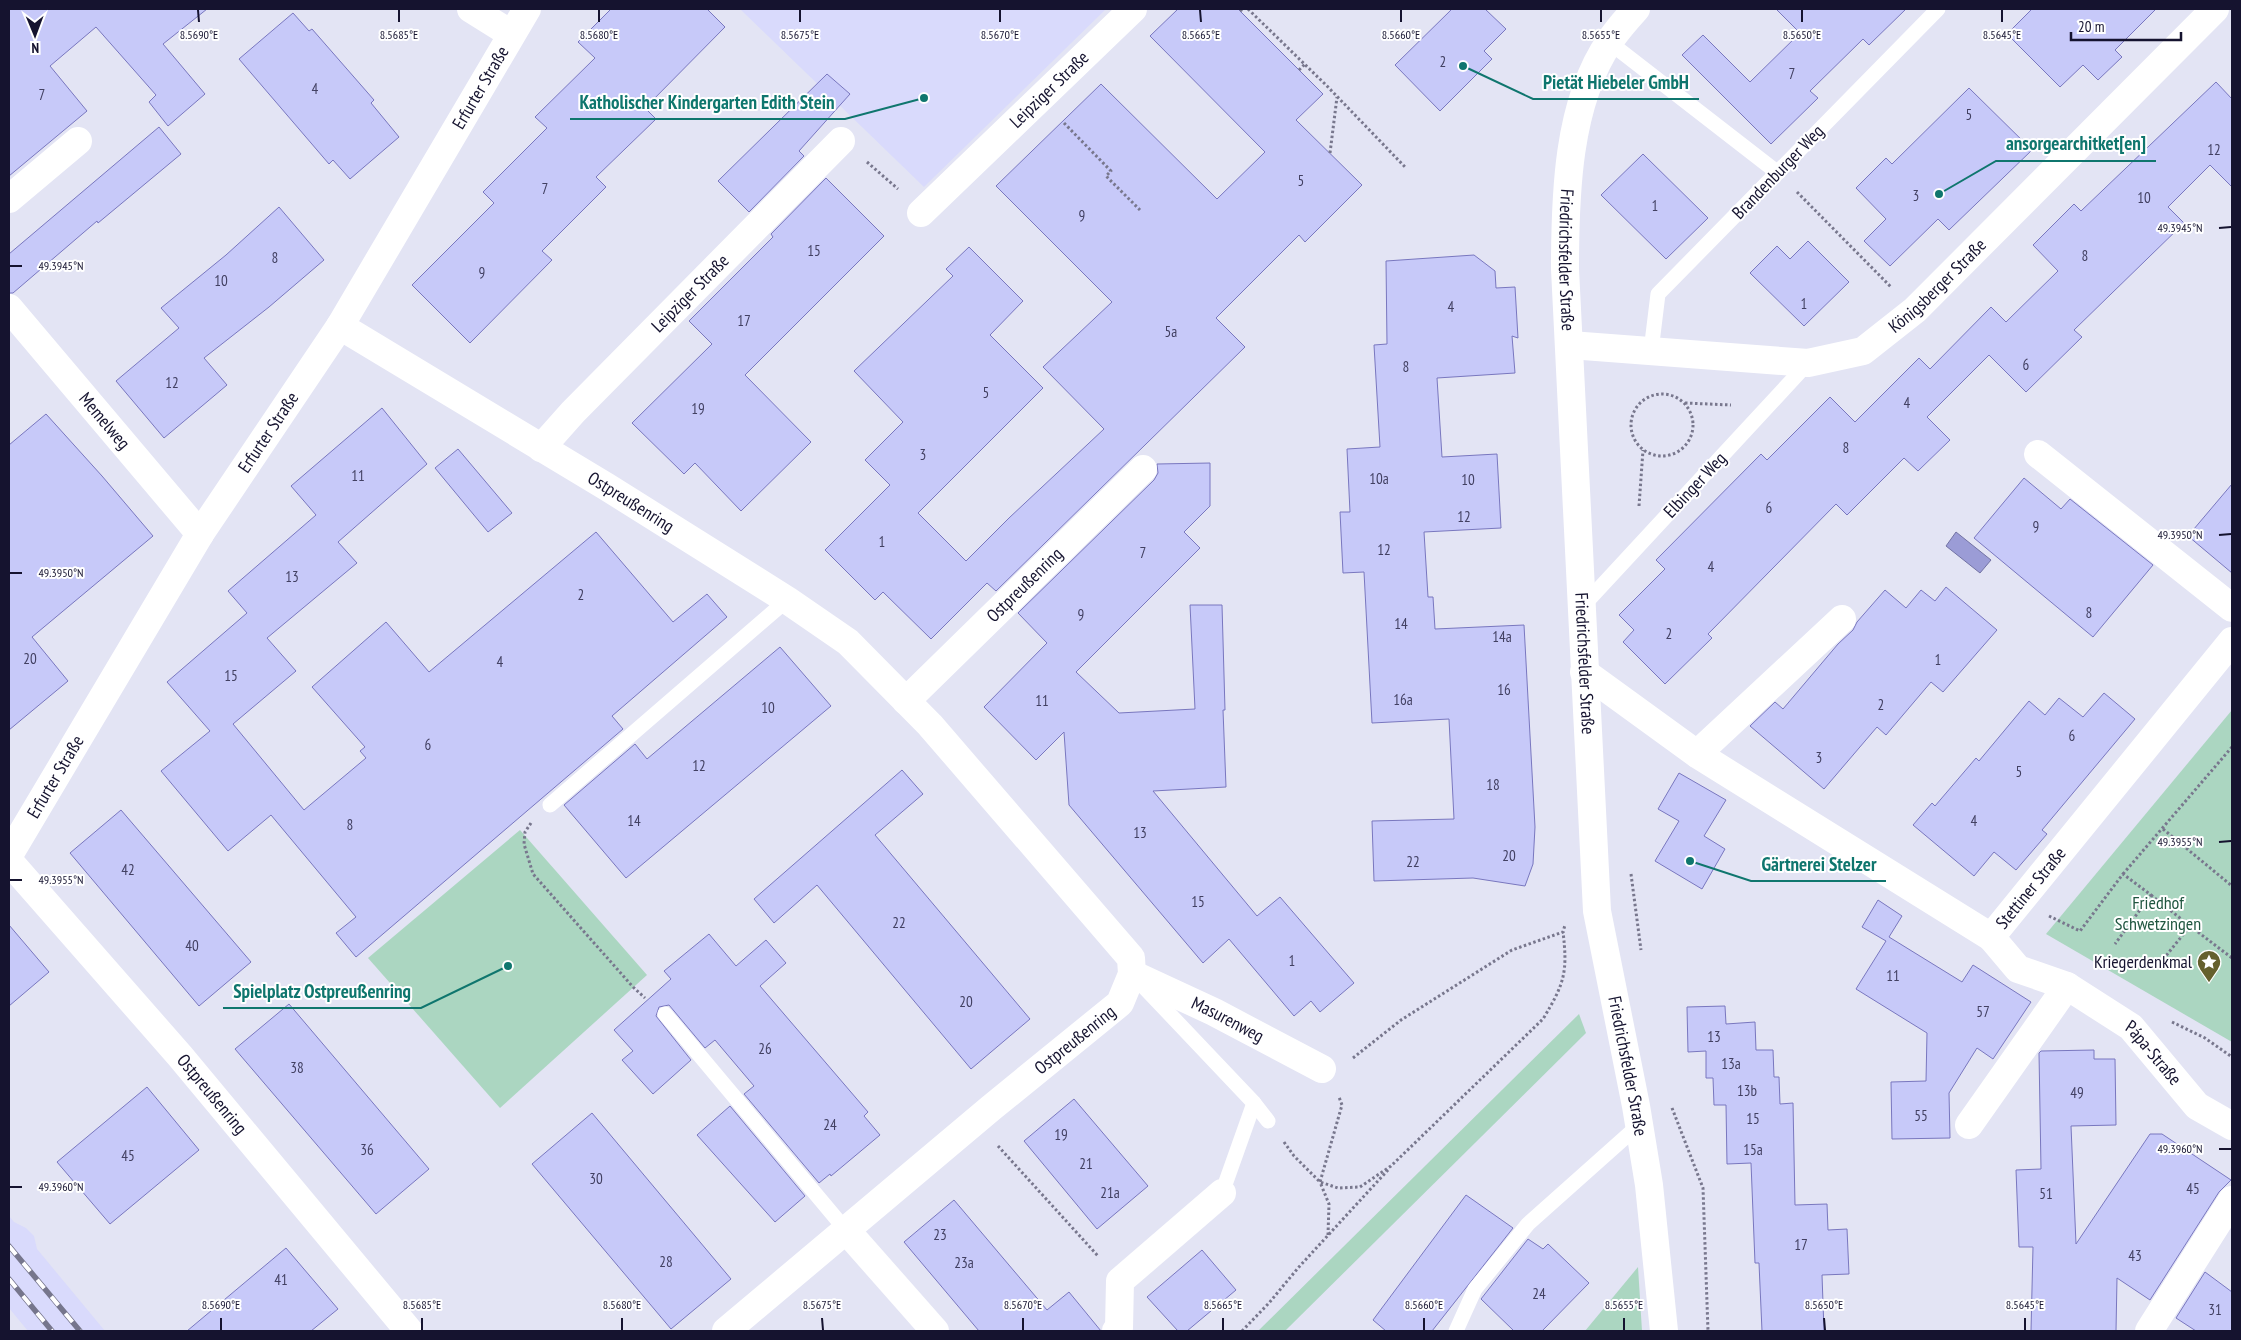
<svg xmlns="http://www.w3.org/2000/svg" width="2241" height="1340" font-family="'PT Sans Narrow',sans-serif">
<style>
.built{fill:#d9dafc}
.green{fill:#abd6c1}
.water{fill:#9b9cd6;stroke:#7373a4}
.building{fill:#c7c9f9;stroke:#7977bf}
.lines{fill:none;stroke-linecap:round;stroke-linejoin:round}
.path{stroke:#78778d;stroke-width:3;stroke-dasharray:2.5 2.5;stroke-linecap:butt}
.service{stroke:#fff;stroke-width:15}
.minor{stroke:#fff;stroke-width:28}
.rail-casing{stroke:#76768c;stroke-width:5.5}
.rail{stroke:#fff;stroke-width:4;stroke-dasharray:11;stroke-linecap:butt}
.ticks{fill:none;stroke:#15132f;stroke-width:2}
.labels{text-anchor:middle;stroke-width:4;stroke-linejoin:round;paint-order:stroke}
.number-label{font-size:15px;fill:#424062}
.street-label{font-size:18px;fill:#15132f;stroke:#fff}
.park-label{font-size:18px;fill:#205640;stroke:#fff}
.poi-label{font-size:18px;fill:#15132f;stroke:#fff;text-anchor:end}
.ticks-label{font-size:12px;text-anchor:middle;fill:#15132f;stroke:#fff;stroke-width:4;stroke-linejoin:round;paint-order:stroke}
.leader{fill:none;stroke:#0f766e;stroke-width:2}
.callout-dot{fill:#0f766e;stroke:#fff;stroke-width:2}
.callout-label{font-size:19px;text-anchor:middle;font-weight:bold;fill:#0f766e;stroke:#fff;stroke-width:4;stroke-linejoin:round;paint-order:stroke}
</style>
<rect width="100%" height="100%" fill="#e3e4f4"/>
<g class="built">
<path d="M740 9H1106L924 187Z"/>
<path d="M9 1216 14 1222 26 1228 34 1236 37 1249 105 1331H28L9 1308Z"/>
</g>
<g class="green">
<path d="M2232 710V1042L2046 934Z"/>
<path d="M520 830 647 975 500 1108 368 958Z"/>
<path d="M1579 1014 1586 1033 1285 1331H1258Z"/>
<path d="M1638 1267 1642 1331H1585Z"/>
</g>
<path class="water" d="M1956 532 1991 560 1980 573 1946 546Z"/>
<g class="building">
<path d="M9 9H207L163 44 205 94 168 126 149 102 156 95 96 27 50 66 87 111 9 176Z"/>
<path d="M611 9H707L725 27 645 108 656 119 596 177 606 187 542 251 552 260 470 343 412 285 494 203 483 192 547 128 535 117 595 58 578 42Z"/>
<path d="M1178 9H1238L1323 94 1296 120 1362 185 1305 242 1299 235 1216 318 1245 347 996 591 987 583 931 639 883 592 875 600 825 550 890 485 865 460 903 422 854 371 953 276 946 269 969 247 1023 301 990 335 1043 388 918 513 966 561 1009 518 1104 429 1043 367 1112 302 996 186 1101 84 1217 199 1265 152 1150 36Z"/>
<path d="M1452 9H1485L1506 29 1484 51 1492 59 1440 111 1395 65Z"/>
<path d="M1776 9H1906L1869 45 1863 39 1810 91 1818 98 1771 144 1682 55 1703 35 1750 82 1800 33Z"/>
<path d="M2032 9H2156L2115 50 2122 57 2098 80 2083 65 2060 87 2007 34Z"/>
<path d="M293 13 309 31 312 29 374 100 371 103 399 137 350 179 333 160 329 164 239 59Z"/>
<path d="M827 74 850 94 799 151 804 156 749 212 718 181Z"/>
<path d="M2216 82 2232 99V187L2210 165 2168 207 2184 223 2074 330 2082 337 2026 392 1989 355 1927 417 1950 440 1918 471 1904 458 1847 515 1836 504 1708 634 1712 638 1665 684 1623 642 1634 630 1619 615 1665 569 1656 560 1761 454 1767 460 1830 397 1855 422 1919 358 1930 369 1991 307 2006 322 2058 271 2033 245 2074 204 2081 211Z"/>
<path d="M1969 88 2032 150 1949 230 1938 219 1890 266 1864 241 1886 219 1856 188 1886 158 1892 164Z"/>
<path d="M159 127 181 154 98 223 97 221 13 293H9V254Z"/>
<path d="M1643 154 1708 218 1666 259 1601 195Z"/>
<path d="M826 178 884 236 745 375 811 442 741 511 695 463 684 474 632 423 712 344 689 321 773 237 771 234Z"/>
<path d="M279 207 324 260 269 307 204 358 227 385 164 438 116 381 179 328 161 308 226 255Z"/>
<path d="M1808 241 1849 282 1804 326 1750 273 1777 246 1790 259Z"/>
<path d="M1474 255 1495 271 1496 288 1515 287 1518 338 1512 336 1515 373 1437 378 1442 457 1497 454 1501 528 1424 532 1428 597H1433L1435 629 1524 625 1535 827 1533 864 1525 886 1473 878 1374 881 1372 821 1454 819 1449 719 1372 723 1364 572 1343 573 1340 512H1350L1347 449 1380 447 1374 345 1387 344 1386 261Z"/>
<path d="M382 408 427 464 338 542 357 563 267 638 296 671 233 724 304 810 366 758 360 751 365 747 312 687 386 622 429 672 596 532 673 622 707 594 727 617 612 716 623 729 356 957 336 933 356 917 271 815 228 851 161 771 210 731 167 682 247 613 228 591 316 515 291 486Z"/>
<path d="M46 414 102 476 153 536 32 637 68 681 9 730V445Z"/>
<path d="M458 449 512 513 488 532 435 468Z"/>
<path d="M1210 463V506L1184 532 1200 548 1076 672 1119 713 1195 709 1190 605H1222L1225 710H1223L1226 787 1153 791 1257 916 1280 897 1354 983 1320 1012 1311 1001 1294 1016 1229 939 1203 963 1069 805 1064 732 1036 760 984 707 1047 643 1018 613 1154 480 1158 473 1157 464Z"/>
<path d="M2024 478 2061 509 2070 499 2153 565 2093 637 1974 538Z"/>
<path d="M2232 484V573L2188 536Z"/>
<path d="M1946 587 1997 630 1943 692 1931 682 1886 735 1877 727 1824 789 1750 726 1775 702 1783 709 1838 644 1853 630 1857 622 1885 590 1906 608 1921 590 1935 601Z"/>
<path d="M780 647 831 706 626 878 564 805 635 744 647 759Z"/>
<path d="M2104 693 2135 719 2042 830 2047 834 2016 870 1994 852 1974 876 1913 825 1932 803 1935 806 1976 758 1979 761 2029 701 2045 715 2059 698 2083 717Z"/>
<path d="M902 770 923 794 875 835 1030 1019 971 1069 817 885 774 923 754 899Z"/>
<path d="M1679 773 1726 800 1704 836 1725 849 1702 889 1655 861 1679 821 1658 809Z"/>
<path d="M121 810 251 962 199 1006 70 853Z"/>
<path d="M1878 900 1902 916 1889 937 1962 982 1973 965 2031 1002 1993 1059 1977 1048 1949 1093 1950 1138 1892 1139 1891 1082 1926 1081 1927 1033 1856 989 1886 941 1862 927Z"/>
<path d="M9 925 49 972 9 1006Z"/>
<path d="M709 934 736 966 766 940 786 963 760 986 868 1112 864 1116 880 1135 831 1176 830 1174 819 1183 744 1094 754 1086 715 1040 705 1048 669 1005 659 1007 656 1016 691 1060 653 1094 622 1060 633 1051 614 1030 671 979 664 971Z"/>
<path d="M289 1004 429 1169 376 1214 235 1049Z"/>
<path d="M1725 1006 1726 1024 1755 1022 1756 1050H1773L1774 1077H1779L1780 1104 1793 1103 1795 1205 1827 1204 1828 1230 1847 1229 1849 1274 1822 1275 1824 1331H1762L1759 1263H1755L1751 1163 1727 1164 1726 1105H1714L1713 1078H1706V1051L1688 1052 1687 1007Z"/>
<path d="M2094 1050V1059H2115L2116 1125 2071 1126 2076 1244 2150 1134H2162L2231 1180 2219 1192 2150 1300 2117 1278 2116 1331H2031L2033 1247H2019L2016 1170 2041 1169 2039 1053 2041 1051Z"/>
<path d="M147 1087 199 1150 110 1224 57 1162Z"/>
<path d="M1074 1099 1148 1186 1097 1229 1024 1141Z"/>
<path d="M730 1106 805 1196 775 1222 697 1135Z"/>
<path d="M592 1113 731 1279 671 1329 532 1164Z"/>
<path d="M1466 1195 1513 1228 1432 1331H1386L1373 1320Z"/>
<path d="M954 1200 1047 1310 1069 1292 1101 1331H979L904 1242Z"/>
<path d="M1528 1239 1543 1249 1548 1244 1589 1283 1542 1331H1514L1481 1299Z"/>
<path d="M286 1248 338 1309 311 1331H187Z"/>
<path d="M1202 1250 1236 1290 1187 1331H1178L1147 1297Z"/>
<path d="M2205 1272 2232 1292V1331H2196L2176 1318Z"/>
</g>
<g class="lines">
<g class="path">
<path d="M1248 9 1327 86 1406 168"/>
<path d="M1240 11 1243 9"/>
<path d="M1299 70 1305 64"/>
<path d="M1064 123 1111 171 1106 176 1140 210"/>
<path d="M1330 153 1337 97"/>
<path d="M867 162 898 189"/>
<path d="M1797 192 1891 287"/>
<circle cx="1662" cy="425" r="31"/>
<path d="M1685 403 1731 405"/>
<path d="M1639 506 1643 450"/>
<path d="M531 823 525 832 524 844 533 874 633 987 645 998"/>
<path d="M2163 829 2232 886"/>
<path d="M1631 874 1641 950"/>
<path d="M2123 874 2232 747"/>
<path d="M2151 895 2190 926 2157 967"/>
<path d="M2049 916 2080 931 2123 874 2151 895 2115 944"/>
<path d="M2190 926 2232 958"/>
<path d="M2172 1022 2205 1038 2232 1057"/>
<path d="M1353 1058 1401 1020 1512 950 1563 932 1565 925"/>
<path d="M1672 1108 1703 1188 1708 1331"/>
<path d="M1284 1142 1294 1156 1320 1182 1338 1188 1360 1187 1391 1166 1543 1019C1564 984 1568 973 1563 932"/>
<path d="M998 1146 1098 1256"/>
<path d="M1328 1235 1329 1204 1320 1182 1342 1105 1339 1097"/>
<path d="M1242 1331 1269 1303 1298 1268 1388 1170"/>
</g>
<g class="service">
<path d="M1609 42 1778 173"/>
<path d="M1651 351 1658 294 1938 9"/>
<path d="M1582 607 1808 363"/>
<path d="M550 805 787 600"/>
<path d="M1143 986 1254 1103 1268 1121"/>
<path d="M665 1014 845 1229"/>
<path d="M1222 1193 1254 1103"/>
<path d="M1456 1331 1475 1289 1528 1224 1639 1125"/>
</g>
<g class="minor">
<path d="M471 9 511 34"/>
<path id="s1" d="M1636 9C1627 19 1617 30 1610 41 1567 103 1565 197 1565 269L1597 911 1636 1106 1649 1185 1664 1331"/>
<path d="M9 199 78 141"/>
<path id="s2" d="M921 213 1133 9"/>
<path id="s3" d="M9 308 200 534"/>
<path id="s4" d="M340 326 607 487 787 600 848 642 930 725 1131 958 1132 974 1120 1003 991 1108 726 1331"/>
<path id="s5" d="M1570 345 1808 363 1863 351 1915 310 2215 9"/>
<path id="s6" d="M541 448 573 412 841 141"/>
<path d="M2038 454 2232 608"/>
<path id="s7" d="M1584 672 1697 754 1991 937 2232 641"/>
<path id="s8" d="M906 701 1143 469"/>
<path d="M1697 754 1842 619"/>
<path id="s9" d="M9 855 200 534 340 326 527 9"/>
<path id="s10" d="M9 861 180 1056 409 1331"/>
<path id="s11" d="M1991 937 2018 969 2067 986 2131 1027 2197 1106 2232 1126"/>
<path id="s12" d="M1132 974 1214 1012 1322 1069"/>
<path d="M1969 1125 2067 986"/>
<path d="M845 1229 935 1331"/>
<path d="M1116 1331 1119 1328 1120 1281 1222 1193"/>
<path d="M2149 1331 2232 1200"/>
</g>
<g class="rail-casing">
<g id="rail">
<path d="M9 1246 80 1331"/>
<path d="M9 1279 52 1331"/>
</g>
</g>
<use href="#rail" class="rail"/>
</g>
<path class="ticks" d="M198 10 199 22M399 10V22M599 10V22M800 10V22M1000 10V22M1200 10 1201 22M1401 10V22M1601 10V22M1802 10V22M2002 10V22M2219 228 2231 227M10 266H22M2219 535 2231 534M10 573H22M2219 842 2231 841M10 880H22M2219 1149H2231M10 1187H22M221 1318V1330M422 1318V1330M622 1318V1330M822 1318 823 1330M1023 1318V1330M1223 1318V1330M1424 1318V1330M1624 1318V1330M1824 1318 1825 1330M2025 1318V1330"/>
<defs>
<g id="sight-pin" transform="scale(1.25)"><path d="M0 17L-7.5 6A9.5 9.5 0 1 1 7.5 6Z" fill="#65602d" stroke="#fff"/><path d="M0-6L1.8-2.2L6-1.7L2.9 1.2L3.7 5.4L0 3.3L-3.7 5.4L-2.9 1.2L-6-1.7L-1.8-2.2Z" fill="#fff"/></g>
</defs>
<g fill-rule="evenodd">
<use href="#sight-pin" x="2209" y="962"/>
</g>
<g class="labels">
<g class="number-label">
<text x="1443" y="67">2</text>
<text x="1792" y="79">7</text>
<text x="315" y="94">4</text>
<text x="42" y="100">7</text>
<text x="1969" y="120">5</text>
<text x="2214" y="155">12</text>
<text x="1301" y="186">5</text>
<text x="545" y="194">7</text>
<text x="1916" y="201">3</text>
<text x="2144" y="203">10</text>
<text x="1655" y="211">1</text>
<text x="1082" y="221">9</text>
<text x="814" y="256">15</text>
<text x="2085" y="261">8</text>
<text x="275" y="263">8</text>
<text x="482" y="278">9</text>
<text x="221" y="286">10</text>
<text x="1804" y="309">1</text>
<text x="1451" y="312">4</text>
<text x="744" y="326">17</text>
<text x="1171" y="337">5a</text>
<text x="2026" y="370">6</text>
<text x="1406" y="372">8</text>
<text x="172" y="388">12</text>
<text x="986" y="398">5</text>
<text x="1907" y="408">4</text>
<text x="698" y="414">19</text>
<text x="1846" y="453">8</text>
<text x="923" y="460">3</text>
<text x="358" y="481">11</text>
<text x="1379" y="484">10a</text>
<text x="1468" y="485">10</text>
<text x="1769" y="513">6</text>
<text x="1464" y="522">12</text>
<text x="2036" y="532">9</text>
<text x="882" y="547">1</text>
<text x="1384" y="555">12</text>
<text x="1143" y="558">7</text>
<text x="1711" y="572">4</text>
<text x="292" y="582">13</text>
<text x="581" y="600">2</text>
<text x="2089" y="618">8</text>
<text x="1081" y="620">9</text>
<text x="1401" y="629">14</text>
<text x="1669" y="639">2</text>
<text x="1502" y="642">14a</text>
<text x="30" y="664">20</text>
<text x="1938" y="665">1</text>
<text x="500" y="667">4</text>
<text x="231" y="681">15</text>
<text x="1504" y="695">16</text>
<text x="1403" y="705">16a</text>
<text x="1042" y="706">11</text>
<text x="1881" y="710">2</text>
<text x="768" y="713">10</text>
<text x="2072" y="741">6</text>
<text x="428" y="750">6</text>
<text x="1819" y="763">3</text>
<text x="699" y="771">12</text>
<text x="2019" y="777">5</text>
<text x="1493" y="790">18</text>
<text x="634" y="826">14</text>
<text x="1974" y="826">4</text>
<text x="350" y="830">8</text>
<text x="1140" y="838">13</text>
<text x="1509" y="861">20</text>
<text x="1413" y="867">22</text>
<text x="128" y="875">42</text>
<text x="1198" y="907">15</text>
<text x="899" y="928">22</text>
<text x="192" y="951">40</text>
<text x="1292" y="966">1</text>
<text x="1893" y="981">11</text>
<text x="966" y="1007">20</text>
<text x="1983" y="1017">57</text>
<text x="1714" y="1042">13</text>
<text x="765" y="1054">26</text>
<text x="1731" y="1069">13a</text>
<text x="297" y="1073">38</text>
<text x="1747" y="1096">13b</text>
<text x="2077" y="1098">49</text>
<text x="1921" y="1121">55</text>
<text x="1753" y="1124">15</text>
<text x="830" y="1130">24</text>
<text x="1061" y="1140">19</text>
<text x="367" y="1155">36</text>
<text x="1753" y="1155">15a</text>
<text x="128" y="1161">45</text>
<text x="1086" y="1169">21</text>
<text x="596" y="1184">30</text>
<text x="2193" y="1194">45</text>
<text x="1110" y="1198">21a</text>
<text x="2046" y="1199">51</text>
<text x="940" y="1240">23</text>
<text x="1801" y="1250">17</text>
<text x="2135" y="1261">43</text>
<text x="666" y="1267">28</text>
<text x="964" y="1268">23a</text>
<text x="281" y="1285">41</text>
<text x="1539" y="1299">24</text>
<text x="2215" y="1315">31</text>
</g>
<g class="street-label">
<text dy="6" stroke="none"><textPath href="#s9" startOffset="901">Erfurter Straße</textPath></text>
<text dy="6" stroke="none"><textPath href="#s2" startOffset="178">Leipziger Straße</textPath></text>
<text transform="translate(1778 172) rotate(-46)" y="6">Brandenburger Weg</text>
<text dy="6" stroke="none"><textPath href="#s1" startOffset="268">Friedrichsfelder Straße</textPath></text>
<text dy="6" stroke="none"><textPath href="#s5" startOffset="394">Königsberger Straße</textPath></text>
<text dy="6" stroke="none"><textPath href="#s6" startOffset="215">Leipziger Straße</textPath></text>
<text dy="6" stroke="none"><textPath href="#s3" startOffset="148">Memelweg</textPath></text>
<text dy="6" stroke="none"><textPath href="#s9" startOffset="496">Erfurter Straße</textPath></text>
<text transform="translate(1695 485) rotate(-47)" y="6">Elbinger Weg</text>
<text dy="6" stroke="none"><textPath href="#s4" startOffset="340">Ostpreußenring</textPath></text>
<text dy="6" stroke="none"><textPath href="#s8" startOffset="166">Ostpreußenring</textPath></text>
<text dy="6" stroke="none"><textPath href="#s1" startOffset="672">Friedrichsfelder Straße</textPath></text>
<text dy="6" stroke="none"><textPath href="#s9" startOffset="91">Erfurter Straße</textPath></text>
<text dy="6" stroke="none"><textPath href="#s7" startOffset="549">Stettiner Straße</textPath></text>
<text dy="6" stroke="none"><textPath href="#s12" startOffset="106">Masurenweg</textPath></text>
<text transform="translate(1075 1040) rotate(-39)" y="6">Ostpreußenring</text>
<text dy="6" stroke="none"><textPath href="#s11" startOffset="204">Pápa-Straße</textPath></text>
<text dy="6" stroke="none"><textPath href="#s1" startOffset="1078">Friedrichsfelder Straße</textPath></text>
<text dy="6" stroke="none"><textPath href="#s10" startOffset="309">Ostpreußenring</textPath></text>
</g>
<g class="park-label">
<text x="2158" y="909">Friedhof<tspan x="2158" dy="21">Schwetzingen</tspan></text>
</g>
<g class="poi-label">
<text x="2192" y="968">Kriegerdenkmal</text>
</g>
</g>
<g class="ticks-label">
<text x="199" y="39">8.5690°E</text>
<text x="399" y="39">8.5685°E</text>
<text x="599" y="39">8.5680°E</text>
<text x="800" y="39">8.5675°E</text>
<text x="1000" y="39">8.5670°E</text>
<text x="1201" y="39">8.5665°E</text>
<text x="1401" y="39">8.5660°E</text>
<text x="1601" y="39">8.5655°E</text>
<text x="1802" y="39">8.5650°E</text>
<text x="2002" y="39">8.5645°E</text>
<text x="2180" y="232">49.3945°N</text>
<text x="61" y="270">49.3945°N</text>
<text x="2180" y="539">49.3950°N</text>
<text x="61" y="577">49.3950°N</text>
<text x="2180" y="846">49.3955°N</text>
<text x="61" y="884">49.3955°N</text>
<text x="2180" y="1153">49.3960°N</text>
<text x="61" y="1191">49.3960°N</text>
<text x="221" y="1309">8.5690°E</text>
<text x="422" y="1309">8.5685°E</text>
<text x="622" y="1309">8.5680°E</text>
<text x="822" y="1309">8.5675°E</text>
<text x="1023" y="1309">8.5670°E</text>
<text x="1223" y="1309">8.5665°E</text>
<text x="1424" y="1309">8.5660°E</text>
<text x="1624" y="1309">8.5655°E</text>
<text x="1824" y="1309">8.5650°E</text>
<text x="2025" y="1309">8.5645°E</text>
</g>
<path class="leader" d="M1463 66L1533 99H1699M924 98L845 119H570M1939 194L1996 161H2156M1690 861L1751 881H1886M508 966L421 1008H223"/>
<g class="callout-dot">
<circle cx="1463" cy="66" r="5"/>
<circle cx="924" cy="98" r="5"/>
<circle cx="1939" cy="194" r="5"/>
<circle cx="1690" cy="861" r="5"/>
<circle cx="508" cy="966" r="5"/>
</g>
<g class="callout-label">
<text x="1616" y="89">Pietät Hiebeler GmbH</text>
<text x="707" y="109">Katholischer Kindergarten Edith Stein</text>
<text x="2076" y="150">ansorgearchitket[en]</text>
<text x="1819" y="871">Gärtnerei Stelzer</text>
<text x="322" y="998">Spielplatz Ostpreußenring</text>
</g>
<rect width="2241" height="1340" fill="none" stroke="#15132f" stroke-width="20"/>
<g transform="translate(35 35) rotate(179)" stroke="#ffffff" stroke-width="4" paint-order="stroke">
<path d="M0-4L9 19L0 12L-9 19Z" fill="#15132f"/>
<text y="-8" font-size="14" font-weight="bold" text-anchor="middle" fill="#15132f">N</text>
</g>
<path d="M2071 32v8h110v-8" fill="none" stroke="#15132f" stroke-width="2.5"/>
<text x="2078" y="32" font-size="15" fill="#15132f" stroke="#ffffff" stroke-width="4" paint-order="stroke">20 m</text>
</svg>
